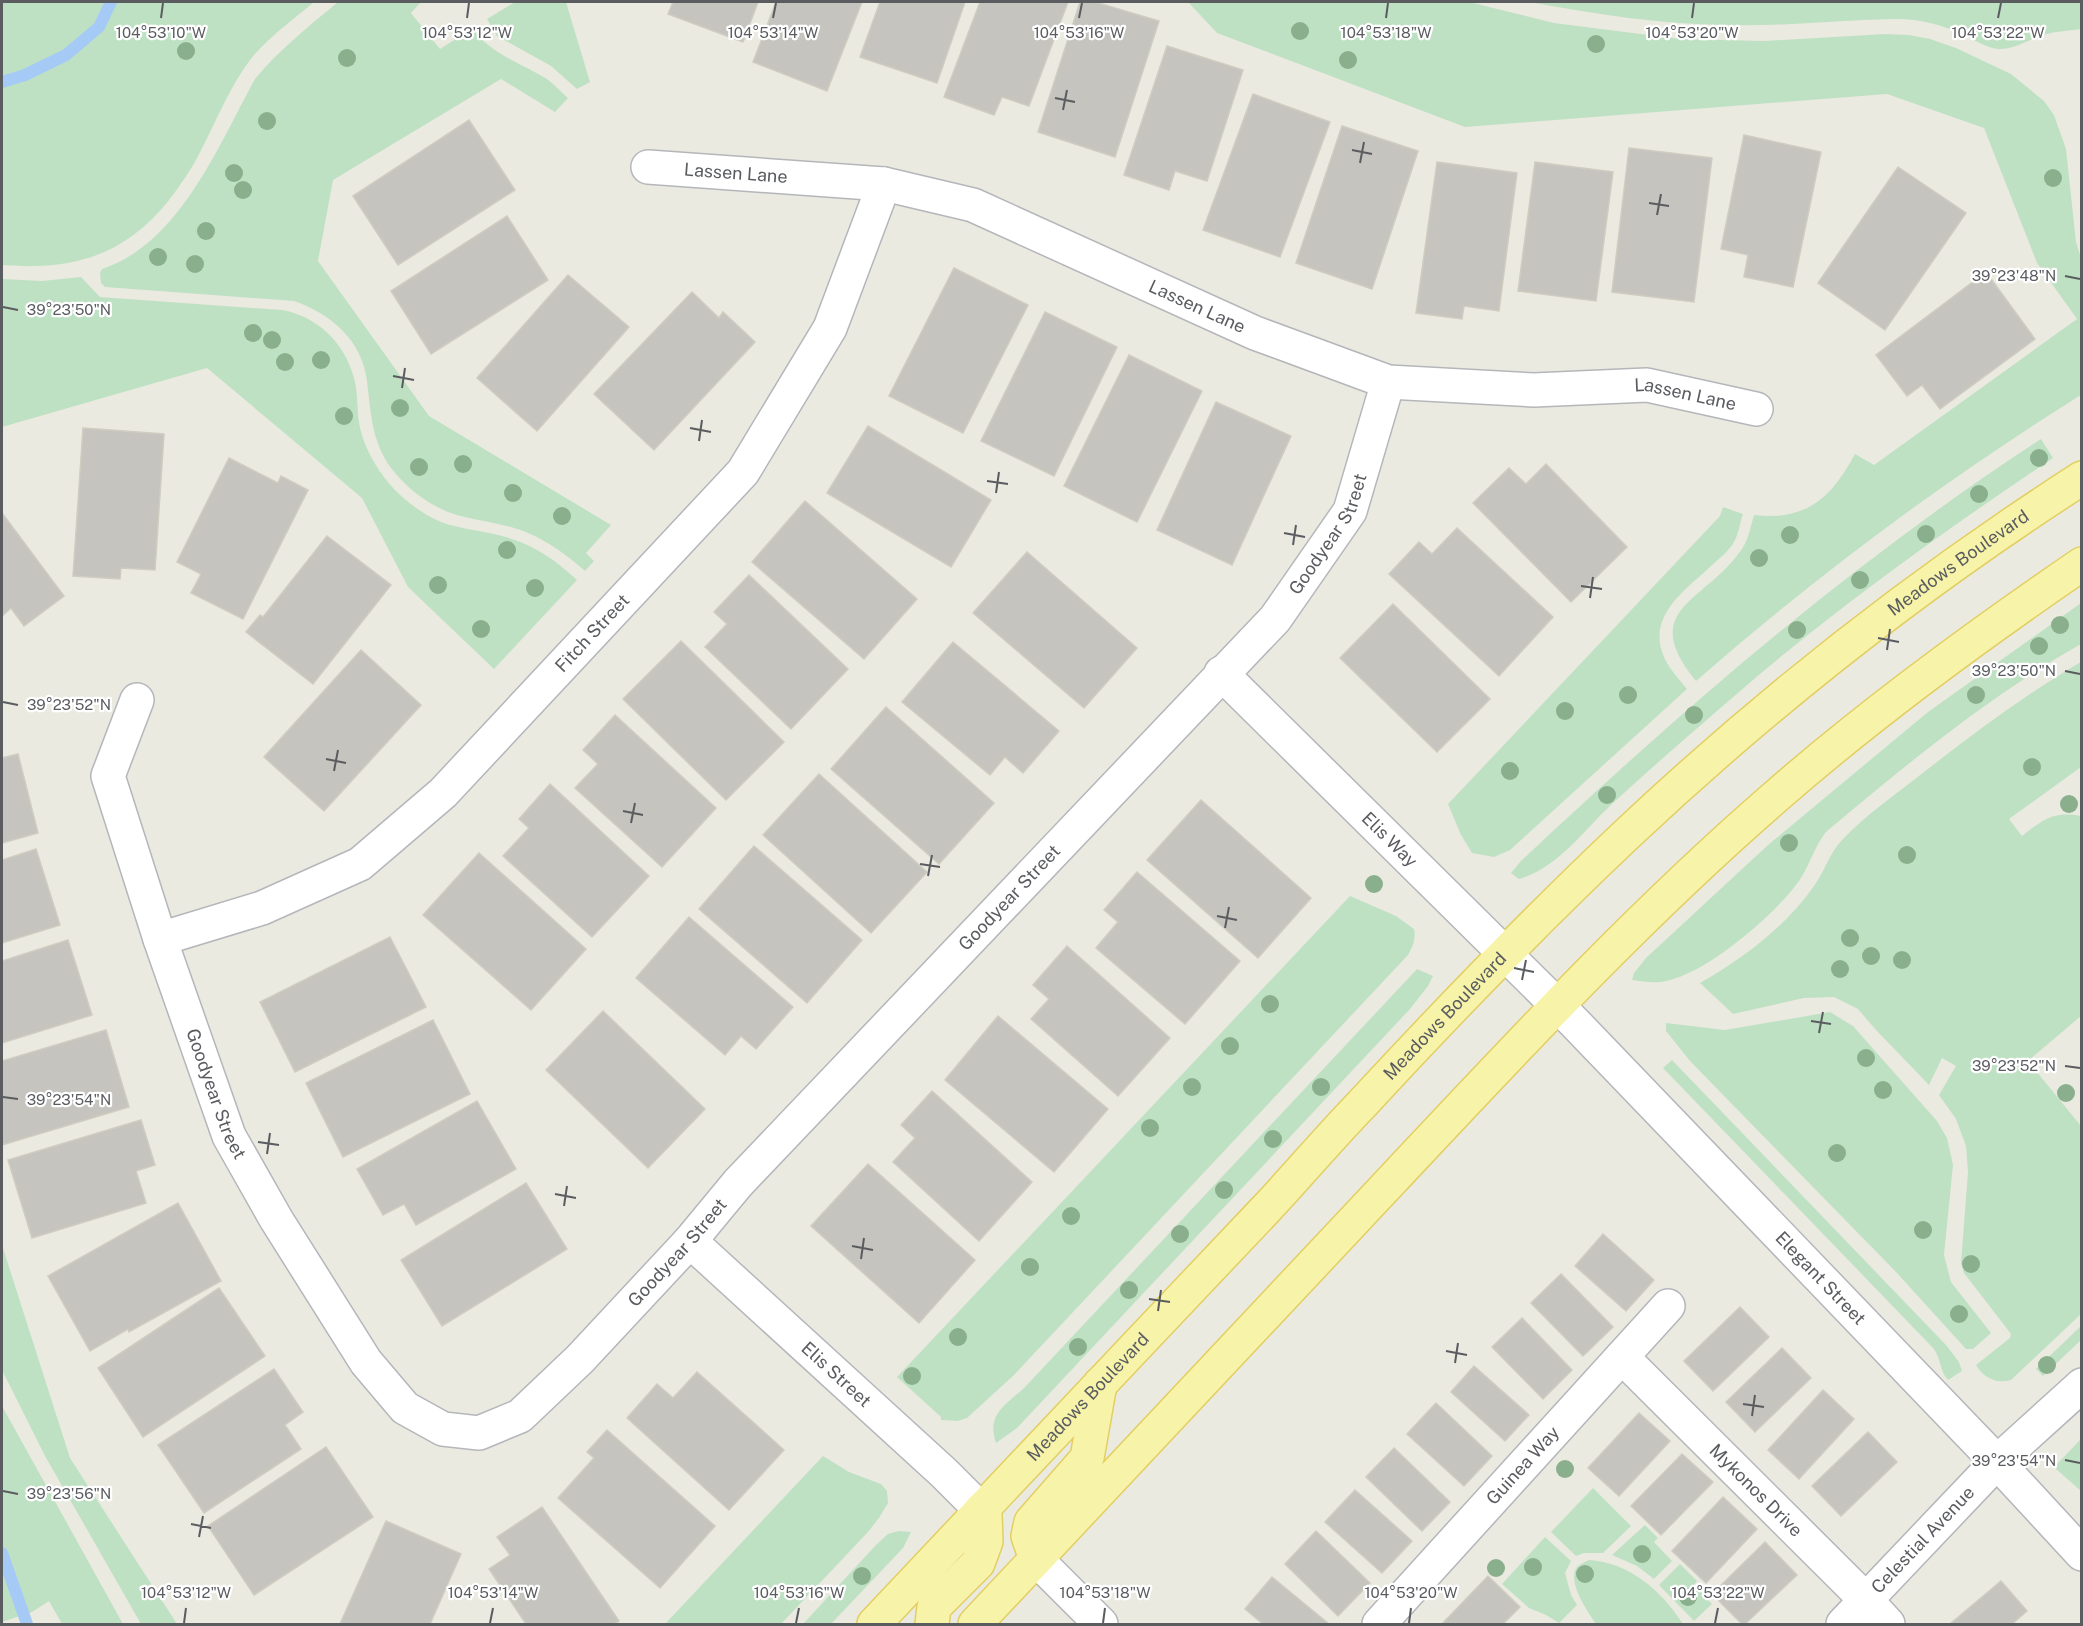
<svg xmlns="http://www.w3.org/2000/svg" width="2083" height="1626" font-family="'Public Sans',sans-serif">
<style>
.green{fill:#bfe1c3}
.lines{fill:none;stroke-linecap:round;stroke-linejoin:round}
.stream{stroke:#a6caf6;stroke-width:12}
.building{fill:#c6c4be;stroke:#cfccc0;stroke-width:1.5}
.minor-casing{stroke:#b4b6ba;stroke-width:36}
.major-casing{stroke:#e3ce62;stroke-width:36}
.minor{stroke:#fff;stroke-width:33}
.major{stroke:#f7f4aa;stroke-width:33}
.tree{fill:#8aaf8c}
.ticks{fill:none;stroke:#5a5c60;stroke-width:2}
.labels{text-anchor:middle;stroke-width:4.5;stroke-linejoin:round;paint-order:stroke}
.street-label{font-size:18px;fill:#5a5c60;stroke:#fff}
.ticks-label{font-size:15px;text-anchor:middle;fill:#5a5c60;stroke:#fff;stroke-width:4.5;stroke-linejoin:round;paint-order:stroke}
</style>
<rect width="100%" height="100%" fill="#ebeae1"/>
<g class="green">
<path d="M2 2H314C292 21 268 37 250 60 227 91 214 127 196 160 149 241 96 273 2 265Z"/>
<path d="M338 2H421L411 13 440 49 473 28C488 53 523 64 547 79 554 84 561 92 568 98L555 112 501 79 333 180 318 261 429 416 611 525 586 553 594 561 585 571C568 556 549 542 528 533 505 523 481 522 457 515 432 508 407 489 391 468 371 440 371 413 367 381 362 340 331 314 294 301L105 287 101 283 100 273 102 269C180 243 218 146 255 79 279 50 309 26 338 2Z"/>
<path d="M515 2H566L590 82 577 89 551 66 497 36 487 19Z"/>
<path d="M1188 2H1469L1554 23 1680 39 1764 41 1885 34 1909 35 1930 39 1956 48 2011 74 2044 101 2054 115 2066 149 2076 242 2081 258V395C1946 479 1816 576 1696 681 1638 610 1702 603 1739 553 1748 542 1750 529 1754 515 1807 521 1831 498 1855 454L1874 465 2077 319 2037 263 1984 128 1887 94 1465 127 1217 33Z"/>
<path d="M1530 2H2081V29C2068 31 2054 31 2041 36 2027 40 2013 50 1998 49 1986 48 1971 38 1960 33 1940 24 1915 18 1893 19 1837 20 1781 27 1725 25 1659 24 1594 14 1530 2Z"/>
<path d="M81 277 100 297 282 310C317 316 345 343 354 378 359 396 356 414 361 432 366 450 376 467 387 481 401 498 420 513 441 522 463 530 489 531 512 539 537 547 558 562 577 580L494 669 408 587 362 498 207 368 2 427V279L42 281Z"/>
<path d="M2041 439 2053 458C1953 525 1853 596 1760 674 1711 716 1661 759 1613 803 1584 830 1558 868 1519 879L1511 873 1521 861C1686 706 1851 563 2041 439Z"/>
<path d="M1723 507 1743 514C1740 522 1739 532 1735 540 1730 551 1718 559 1710 567 1682 593 1643 619 1667 663 1672 672 1680 680 1687 689L1510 850 1494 857 1472 853 1461 835 1448 804 1720 516Z"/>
<path d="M2081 603V644C1989 696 1907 764 1826 832 1814 847 1810 865 1799 881 1775 915 1702 978 1660 982 1650 983 1641 981 1632 980L1634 973 1646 958 1768 845 1928 712Z"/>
<path d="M2081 662V767L2009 819 2022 836C2044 819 2053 811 2081 816V1016L2028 1061 2081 1126V1314L2011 1380C1996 1384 1984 1378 1976 1365L2010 1338 2011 1334 1964 1273 1961 1263 1968 1172 1966 1146 1956 1119 1939 1095 1956 1066 1942 1058 1929 1085 1876 1030 1858 1009 1834 997 1804 998 1733 1014 1700 983C1744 958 1785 927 1814 886 1825 871 1829 853 1843 839 1867 814 1896 794 1924 772 1974 733 2026 694 2081 662Z"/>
<path d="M1350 896 1396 916 1414 929C1416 939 1413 946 1408 955L1014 1375 967 1418 958 1421 941 1420V1417L897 1377Z"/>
<path d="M1417 969 1433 976 1428 986 1410 1009 1017 1428 996 1443C986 1414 1006 1405 1025 1387Z"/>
<path d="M1830 1012 1853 1026 1937 1121 1947 1138 1953 1165 1944 1255 1951 1282 1991 1333 1973 1349H1966L1896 1272 1690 1061 1666 1031V1023L1725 1030Z"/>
<path d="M1672 1060 1946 1345 1959 1362 1962 1371 1948 1380C1940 1372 1941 1359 1934 1349L1663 1068Z"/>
<path d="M2 1245 70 1458 177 1624H141L45 1456 2 1370Z"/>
<path d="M2081 1326V1340L2043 1376 2036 1369Z"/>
<path d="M2 1406 123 1624H62L49 1601 32 1612 2 1622Z"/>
<path d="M2081 1439V1491L2056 1469 2057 1464Z"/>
<path d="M823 1456 849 1472 881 1484 887 1491 888 1503 879 1518 868 1532 781 1624H665Z"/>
<path d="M1593 1488 1631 1526 1603 1553H1584L1576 1556 1551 1532Z"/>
<path d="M1645 1525 1658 1538 1654 1542 1672 1561 1654 1579 1637 1566 1612 1555Z"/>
<path d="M898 1531 911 1532 903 1548 831 1624H803L876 1545 888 1534Z"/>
<path d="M1545 1537 1571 1561 1565 1573 1571 1595 1577 1605 1559 1623 1546 1615 1529 1608 1502 1584Z"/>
<path d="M1589 1560C1629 1562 1663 1592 1683 1624H1596C1588 1612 1566 1581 1577 1567 1580 1564 1585 1562 1589 1560Z"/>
<path d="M1680 1564 1697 1581 1694 1585 1712 1604 1694 1621 1659 1585Z"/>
</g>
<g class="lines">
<g class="stream">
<path d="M2 82 25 75 66 55 99 27 111 2"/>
<path d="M2 1553 27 1624"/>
</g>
</g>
<g class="building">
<path d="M673 2H758L743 42 668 14Z"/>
<path d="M776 2H862L827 91 753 62Z"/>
<path d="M880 2H965L937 83 860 57Z"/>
<path d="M980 2H1068L1029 106 1002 97 994 115 944 97Z"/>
<path d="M1080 2H1095L1159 21 1115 157 1038 132Z"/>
<path d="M1167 46 1243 70 1207 181 1175 171 1169 190 1124 175Z"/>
<path d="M1253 94 1330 122 1280 257 1203 230Z"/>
<path d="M469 120 515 190 398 265 353 196Z"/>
<path d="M1342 126 1418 151 1372 289 1296 263Z"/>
<path d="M1744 135 1821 152 1793 287 1744 277 1748 255 1721 249Z"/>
<path d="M1629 148 1712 158 1694 302 1612 292Z"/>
<path d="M1437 162 1517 173 1499 311 1464 306 1462 319 1416 313Z"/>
<path d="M1535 162 1613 172 1596 301 1518 291Z"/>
<path d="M1898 167 1966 213 1885 330 1818 283Z"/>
<path d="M507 216 548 280 431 354 391 291Z"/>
<path d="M954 268 1028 305 963 433 889 396Z"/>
<path d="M1986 272 2035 339 1940 409 1922 385 1907 396 1876 355Z"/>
<path d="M568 275 629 327 537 431 477 378Z"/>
<path d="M692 292 719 318 723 312 755 342 654 450 594 394Z"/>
<path d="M1045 312 1117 347 1054 476 981 441Z"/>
<path d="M1129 355 1202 391 1137 522 1064 486Z"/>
<path d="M1216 402 1291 436 1232 565 1157 530Z"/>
<path d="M868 426 991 500 951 567 827 493Z"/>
<path d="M83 428 164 434 155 570 121 568 120 579 73 576Z"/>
<path d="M229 458 278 483 281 476 308 490 243 619 191 593 201 574 177 562Z"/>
<path d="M1546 464 1627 547 1571 602 1473 503 1509 468 1526 484Z"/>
<path d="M805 501 917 599 864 659 752 562Z"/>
<path d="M2 513 64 596 24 626 11 608 2 616Z"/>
<path d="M1457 528 1553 617 1499 676 1389 574 1419 542 1432 554Z"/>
<path d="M327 536 391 585 313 684 246 632 260 615 263 617Z"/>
<path d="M1027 552 1137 648 1084 708 973 613Z"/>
<path d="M749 575 848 669 791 729 705 647 727 624 714 612Z"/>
<path d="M1393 604 1490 699 1437 752 1340 658Z"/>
<path d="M681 641 784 742 726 800 623 699Z"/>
<path d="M953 642 1059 731 1023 773 1005 757 990 775 902 702Z"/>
<path d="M361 650 421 705 324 811 264 757Z"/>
<path d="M886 707 994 803 939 864 831 769Z"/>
<path d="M615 715 716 808 662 867 575 788 598 764 583 750Z"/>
<path d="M18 754 38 833 2 843V758Z"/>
<path d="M819 774 927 872 871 933 763 835Z"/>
<path d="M550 784 649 876 592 937 503 856 529 828 519 819Z"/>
<path d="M1201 800 1311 898 1258 958 1147 860Z"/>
<path d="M754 846 862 940 807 1003 699 909Z"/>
<path d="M36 849 60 925 2 943V860Z"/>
<path d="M479 853 586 949 531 1010 423 915Z"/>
<path d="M1137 872 1240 961 1185 1024 1096 948 1118 922 1104 910Z"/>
<path d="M689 917 793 1007 756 1049 741 1036 725 1055 636 978Z"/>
<path d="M390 937 426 1007 295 1072 260 1002Z"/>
<path d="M68 940 92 1015 2 1043V961Z"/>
<path d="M1067 946 1170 1038 1118 1096 1031 1019 1049 999 1033 985Z"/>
<path d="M603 1011 705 1109 648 1168 546 1070Z"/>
<path d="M998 1016 1108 1109 1054 1172 945 1080Z"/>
<path d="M433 1020 470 1094 343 1157 306 1083Z"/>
<path d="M106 1030 129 1107 2 1145V1061Z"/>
<path d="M932 1091 1032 1182 979 1241 893 1162 915 1138 901 1125Z"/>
<path d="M477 1101 516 1169 416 1225 404 1204 383 1215 357 1169Z"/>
<path d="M141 1120 155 1165 136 1171 146 1203 32 1238 8 1160Z"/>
<path d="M868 1164 975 1260 919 1323 811 1226Z"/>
<path d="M526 1183 567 1249 442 1326 401 1260Z"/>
<path d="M178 1203 221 1281 129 1332 128 1329 90 1351 48 1276Z"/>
<path d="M1603 1234 1654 1280 1626 1311 1575 1266Z"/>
<path d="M1561 1274 1613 1327 1583 1356 1531 1303Z"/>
<path d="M219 1288 265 1356 143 1437 98 1368Z"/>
<path d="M1740 1307 1769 1337 1713 1391 1684 1361Z"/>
<path d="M1522 1318 1572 1370 1543 1399 1492 1347Z"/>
<path d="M1782 1348 1811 1378 1755 1432 1726 1402Z"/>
<path d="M1474 1366 1529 1415 1505 1441 1451 1392Z"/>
<path d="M274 1369 303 1412 285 1425 301 1449 204 1513 158 1445Z"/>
<path d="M697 1372 784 1450 729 1510 627 1418 657 1384 673 1398Z"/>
<path d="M1823 1390 1854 1419 1799 1479 1768 1450Z"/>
<path d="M1436 1403 1492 1456 1464 1486 1407 1434Z"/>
<path d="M1639 1413 1670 1441 1619 1496 1588 1468Z"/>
<path d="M607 1430 715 1526 660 1588 558 1498 594 1458 587 1452Z"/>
<path d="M1868 1432 1897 1462 1841 1516 1812 1486Z"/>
<path d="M326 1447 373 1517 254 1595 208 1526Z"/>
<path d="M1394 1448 1450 1502 1422 1531 1366 1477Z"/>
<path d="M1682 1454 1713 1482 1661 1535 1631 1506Z"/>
<path d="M1355 1490 1412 1541 1382 1573 1325 1522Z"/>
<path d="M1723 1497 1757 1529 1706 1583 1672 1551Z"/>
<path d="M542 1507 619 1621 614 1624H526L489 1569 510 1555 497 1537Z"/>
<path d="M386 1521 461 1554 430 1624H340Z"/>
<path d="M1316 1531 1370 1583 1338 1616 1285 1564Z"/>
<path d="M1765 1542 1797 1575 1745 1624H1742L1712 1594Z"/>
<path d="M1488 1576 1520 1607 1503 1624H1442Z"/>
<path d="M1272 1577 1329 1624H1263L1245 1609Z"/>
<path d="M2001 1581 2027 1611 2012 1624H1950Z"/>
</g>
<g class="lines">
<g class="minor-casing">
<g id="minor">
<path id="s1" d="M648 167 884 184 973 205 1255 333 1388 382 1534 390 1647 385 1756 409"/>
<path id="s2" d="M1221 673 1575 1023 1997 1462 2082 1554"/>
<path id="s3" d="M137 700 108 776 160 939 229 1136 276 1219 366 1362 405 1408 443 1429 479 1433 520 1416 580 1359 690 1241 738 1183 1275 619 1350 511 1388 382"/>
<path id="s4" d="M160 939 262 908 360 864 443 793 743 472 830 328 884 184"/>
<path id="s5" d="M690 1241 944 1473 981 1510"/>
<path id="s6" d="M1622 1357 1866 1600 1888 1624"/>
<path d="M1036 1559 1101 1624"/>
<path id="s7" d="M1379 1624 1668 1306"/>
<path id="s8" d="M1843 1624 1997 1462 2082 1385"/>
</g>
</g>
<g class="major-casing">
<g id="major">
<path d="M1036 1559 1028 1536 1031 1522 1087 1458 1100 1384"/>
<path id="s9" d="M874 1624C1004 1486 1135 1347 1266 1209 1298 1175 1329 1138 1362 1104 1447 1012 1535 921 1626 835 1766 703 1920 582 2082 478"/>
<path d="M932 1624 934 1607 978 1563 986 1541 985 1515 981 1510"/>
<path d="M975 1624C1114 1476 1253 1328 1392 1180 1516 1048 1638 916 1774 798 1871 713 1975 637 2082 564"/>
</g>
</g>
<use href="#minor" class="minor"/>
<use href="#major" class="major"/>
</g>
<g class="tree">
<circle cx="1300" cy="31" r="9"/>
<circle cx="1596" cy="44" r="9"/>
<circle cx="186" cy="51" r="9"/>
<circle cx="347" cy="58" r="9"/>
<circle cx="1348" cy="60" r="9"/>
<circle cx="267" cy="121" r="9"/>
<circle cx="234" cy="173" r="9"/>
<circle cx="2053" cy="178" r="9"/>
<circle cx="243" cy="190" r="9"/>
<circle cx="206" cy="231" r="9"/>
<circle cx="158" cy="257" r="9"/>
<circle cx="195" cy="264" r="9"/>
<circle cx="253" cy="333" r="9"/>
<circle cx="272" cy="340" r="9"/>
<circle cx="321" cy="360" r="9"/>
<circle cx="285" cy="362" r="9"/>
<circle cx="400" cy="408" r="9"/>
<circle cx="344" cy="416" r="9"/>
<circle cx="2039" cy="458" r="9"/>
<circle cx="463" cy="464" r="9"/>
<circle cx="419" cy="467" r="9"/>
<circle cx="513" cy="493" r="9"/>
<circle cx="1979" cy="494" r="9"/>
<circle cx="562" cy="516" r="9"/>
<circle cx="1926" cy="534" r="9"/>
<circle cx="1790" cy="535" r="9"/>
<circle cx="507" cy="550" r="9"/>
<circle cx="1759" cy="558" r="9"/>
<circle cx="1860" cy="580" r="9"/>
<circle cx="438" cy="585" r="9"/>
<circle cx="535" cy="588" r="9"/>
<circle cx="2060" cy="625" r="9"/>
<circle cx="481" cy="629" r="9"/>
<circle cx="1797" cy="630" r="9"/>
<circle cx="2039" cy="646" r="9"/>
<circle cx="1628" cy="695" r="9"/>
<circle cx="1976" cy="695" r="9"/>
<circle cx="1565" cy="711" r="9"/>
<circle cx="1694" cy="715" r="9"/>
<circle cx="2032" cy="767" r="9"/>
<circle cx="1510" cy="771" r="9"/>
<circle cx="1607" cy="795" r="9"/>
<circle cx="2069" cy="804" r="9"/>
<circle cx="1789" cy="843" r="9"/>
<circle cx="1907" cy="855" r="9"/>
<circle cx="1374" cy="884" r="9"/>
<circle cx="1850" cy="938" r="9"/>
<circle cx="1871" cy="956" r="9"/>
<circle cx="1902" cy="960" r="9"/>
<circle cx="1840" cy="969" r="9"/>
<circle cx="1270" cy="1004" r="9"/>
<circle cx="1230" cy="1046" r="9"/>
<circle cx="1866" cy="1058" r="9"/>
<circle cx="1192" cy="1087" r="9"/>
<circle cx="1321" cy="1087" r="9"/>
<circle cx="1883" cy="1090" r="9"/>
<circle cx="2066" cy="1093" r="9"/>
<circle cx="1150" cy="1128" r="9"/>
<circle cx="1273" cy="1139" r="9"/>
<circle cx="1837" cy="1153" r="9"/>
<circle cx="1224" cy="1190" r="9"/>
<circle cx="1071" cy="1216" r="9"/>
<circle cx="1923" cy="1230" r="9"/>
<circle cx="1180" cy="1234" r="9"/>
<circle cx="1971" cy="1264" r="9"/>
<circle cx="1030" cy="1267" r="9"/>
<circle cx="1129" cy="1290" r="9"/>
<circle cx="1959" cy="1314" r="9"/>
<circle cx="958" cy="1337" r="9"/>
<circle cx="1078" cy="1347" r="9"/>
<circle cx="2047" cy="1365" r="9"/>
<circle cx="912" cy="1376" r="9"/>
<circle cx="1565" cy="1469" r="9"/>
<circle cx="1642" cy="1554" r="9"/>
<circle cx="1533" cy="1567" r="9"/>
<circle cx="1496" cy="1568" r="9"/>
<circle cx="1585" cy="1574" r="9"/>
<circle cx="862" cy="1576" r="9"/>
<circle cx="1688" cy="1597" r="9"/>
</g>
<path class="ticks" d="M161 18 163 3M467 18 469 3M773 18 776 3M1079 18 1082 3M1386 18 1388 3M1692 18 1694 3M1998 18 2001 3M1055 98 1075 102M1063 110 1067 90M1352 150 1372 154M1360 163 1364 142M1649 203 1669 206M1657 215 1661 194M2065 276 2080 279M3 307 18 310M393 376 414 380M402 388 405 368M690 428 711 432M699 441 702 420M987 481 1008 484M996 493 999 472M1284 533 1305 537M1293 545 1296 525M1581 586 1602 589M1590 598 1593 577M1878 638 1899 642M1887 650 1890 629M2065 671 2080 674M3 702 18 705M326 759 346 763M334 771 338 750M623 811 643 815M631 823 635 803M920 864 940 867M928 876 932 855M1217 916 1237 920M1225 928 1229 907M1514 968 1534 972M1522 980 1526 960M1811 1021 1831 1024M1819 1033 1823 1012M2065 1066 2080 1068M3 1097 18 1099M258 1142 279 1145M267 1154 270 1133M555 1194 576 1198M564 1206 567 1186M852 1246 873 1250M861 1259 864 1238M1149 1299 1170 1302M1158 1311 1161 1290M1446 1351 1467 1355M1455 1363 1458 1343M1743 1404 1764 1407M1752 1416 1755 1395M2065 1460 2080 1463M3 1491 18 1494M191 1524 211 1528M199 1537 203 1516M184 1623 186 1608M490 1623 493 1608M796 1623 799 1608M1103 1623 1105 1608M1409 1623 1411 1608M1715 1623 1718 1608"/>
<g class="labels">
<g class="street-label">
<text dy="6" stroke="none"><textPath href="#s1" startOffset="88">Lassen Lane</textPath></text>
<text dy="6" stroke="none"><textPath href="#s1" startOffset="574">Lassen Lane</textPath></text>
<text dy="6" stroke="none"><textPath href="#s1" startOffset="1078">Lassen Lane</textPath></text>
<text dy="6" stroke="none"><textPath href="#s3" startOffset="2109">Goodyear Street</textPath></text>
<text dy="6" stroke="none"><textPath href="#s9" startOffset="1520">Meadows Boulevard</textPath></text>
<text dy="6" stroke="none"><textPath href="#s4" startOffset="542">Fitch Street</textPath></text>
<text dy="6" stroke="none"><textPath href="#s2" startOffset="237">Elis Way</textPath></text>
<text dy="6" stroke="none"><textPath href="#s3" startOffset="1623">Goodyear Street</textPath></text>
<text dy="6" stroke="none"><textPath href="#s9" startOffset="834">Meadows Boulevard</textPath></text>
<text dy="6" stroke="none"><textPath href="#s3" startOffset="417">Goodyear Street</textPath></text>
<text dy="6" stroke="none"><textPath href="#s3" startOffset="1137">Goodyear Street</textPath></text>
<text dy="6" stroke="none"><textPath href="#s2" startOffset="852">Elegant Street</textPath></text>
<text dy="6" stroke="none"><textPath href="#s5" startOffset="198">Elis Street</textPath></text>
<text dy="6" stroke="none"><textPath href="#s9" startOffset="312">Meadows Boulevard</textPath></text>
<text dy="6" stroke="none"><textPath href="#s7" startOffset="214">Guinea Way</textPath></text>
<text dy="6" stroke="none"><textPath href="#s6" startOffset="189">Mykonos Drive</textPath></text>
<text dy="6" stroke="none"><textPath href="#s8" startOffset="116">Celestial Avenue</textPath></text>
</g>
</g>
<g class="ticks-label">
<text x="467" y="38">104°53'12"W</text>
<text x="773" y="38">104°53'14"W</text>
<text x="1079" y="38">104°53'16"W</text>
<text x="1386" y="38">104°53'18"W</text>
<text x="1692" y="38">104°53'20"W</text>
<text x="1998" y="38">104°53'22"W</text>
<text x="161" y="38">104°53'10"W</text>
<text x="2014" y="281">39°23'48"N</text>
<text x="69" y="315">39°23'50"N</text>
<text x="2014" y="676">39°23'50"N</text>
<text x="69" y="710">39°23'52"N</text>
<text x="2014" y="1071">39°23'52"N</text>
<text x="69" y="1105">39°23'54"N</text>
<text x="2014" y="1466">39°23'54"N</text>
<text x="69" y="1499">39°23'56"N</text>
<text x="186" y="1598">104°53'12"W</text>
<text x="493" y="1598">104°53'14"W</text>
<text x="799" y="1598">104°53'16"W</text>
<text x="1105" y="1598">104°53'18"W</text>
<text x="1411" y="1598">104°53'20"W</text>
<text x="1718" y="1598">104°53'22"W</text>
</g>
<rect width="2083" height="1626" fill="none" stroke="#5a5c60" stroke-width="6"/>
</svg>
